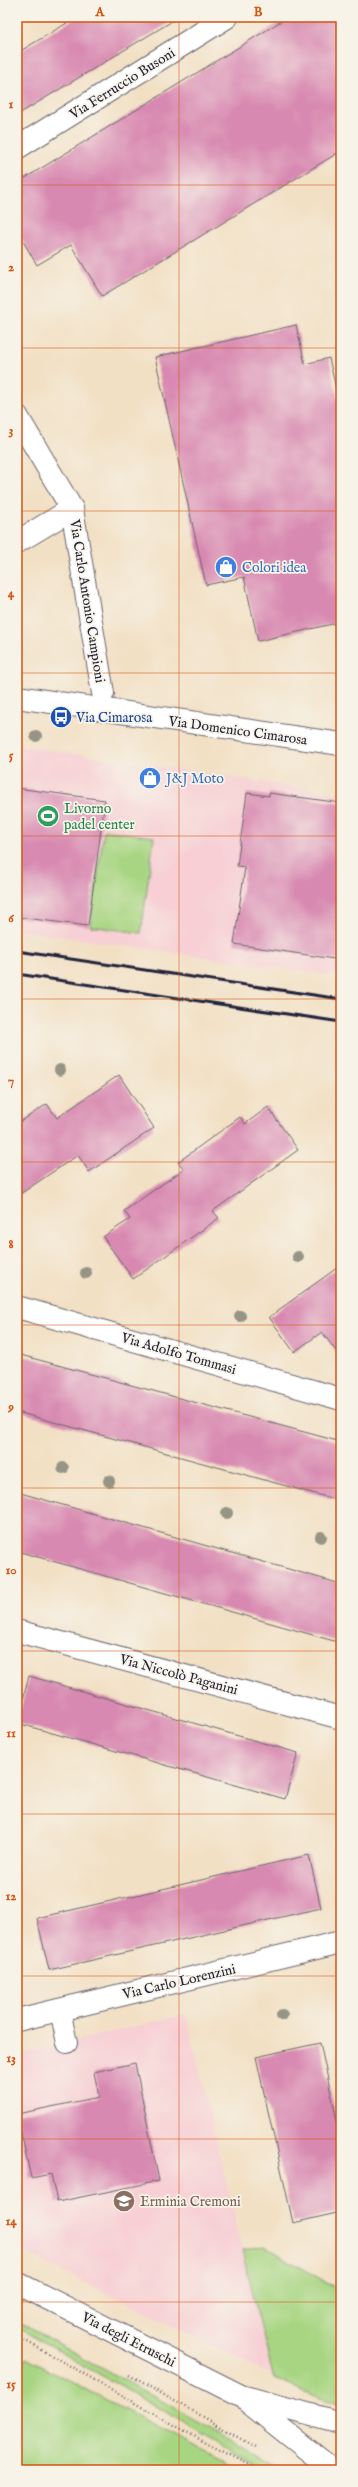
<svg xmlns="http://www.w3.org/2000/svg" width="358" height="2487" font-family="'IM FELL English',serif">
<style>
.built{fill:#f7cfd4}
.green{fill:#a8d582;stroke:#657c5e}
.building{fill:#d889b1}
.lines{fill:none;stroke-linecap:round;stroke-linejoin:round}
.service-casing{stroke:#6b646b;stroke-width:22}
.minor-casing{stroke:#6b646b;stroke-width:24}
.tertiary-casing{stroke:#6b646b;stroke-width:24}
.path{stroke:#6b646b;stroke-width:2.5;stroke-dasharray:1 3;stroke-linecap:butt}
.service{stroke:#fff;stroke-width:20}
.minor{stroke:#fff;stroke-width:22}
.tertiary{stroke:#fff;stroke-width:22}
.rail{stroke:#22223b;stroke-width:3}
.tree{fill:#969585}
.grid{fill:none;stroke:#d45411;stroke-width:1;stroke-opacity:0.55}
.labels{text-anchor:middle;stroke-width:3.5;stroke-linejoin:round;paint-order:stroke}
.street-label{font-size:14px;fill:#22223b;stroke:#f7f3e8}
.shop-label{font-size:14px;fill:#366cbe;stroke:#f7f3e8;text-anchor:start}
.transit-label{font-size:14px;fill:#164399;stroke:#f7f3e8;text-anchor:start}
.leisure-label{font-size:14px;fill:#27864d;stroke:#f7f3e8;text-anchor:start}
.education-label{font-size:14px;fill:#785e54;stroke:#f7f3e8;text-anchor:start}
.neatline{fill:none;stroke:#d45411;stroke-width:1.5}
.grid-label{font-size:13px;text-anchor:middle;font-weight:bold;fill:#d45411}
</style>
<rect width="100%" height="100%" fill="#f7f3e8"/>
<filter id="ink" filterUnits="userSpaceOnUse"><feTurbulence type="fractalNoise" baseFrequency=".025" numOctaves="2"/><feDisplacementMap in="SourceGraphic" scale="8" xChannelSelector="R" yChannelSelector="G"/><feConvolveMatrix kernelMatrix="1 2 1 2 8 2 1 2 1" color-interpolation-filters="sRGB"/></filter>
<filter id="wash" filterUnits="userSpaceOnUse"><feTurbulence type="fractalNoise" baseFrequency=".012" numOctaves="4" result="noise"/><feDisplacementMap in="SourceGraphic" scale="16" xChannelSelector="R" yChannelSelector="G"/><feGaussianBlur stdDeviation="0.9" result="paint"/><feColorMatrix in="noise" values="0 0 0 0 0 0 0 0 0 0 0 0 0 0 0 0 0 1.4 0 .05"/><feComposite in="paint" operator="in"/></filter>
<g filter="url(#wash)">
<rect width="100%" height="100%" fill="#f2e0c5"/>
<g class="built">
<path d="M17 745 341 794V977L17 930Z"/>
<path d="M186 2014 272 2375 17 2249V2055Z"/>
</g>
<g class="green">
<path d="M104 830 154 837 141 933 90 926Z"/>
<path d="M265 2247 341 2290V2403L325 2400 274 2379 242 2250Z"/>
<path d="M17 2321 287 2470H274L233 2451 17 2327Z"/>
<path d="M26 2358 216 2457 242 2470H17V2384Z"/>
</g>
<g id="blocks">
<g class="building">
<path d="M77 17H179L17 115V53Z"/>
<path d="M288 17H341V151L102 296 71 245 37 265 17 231V183Z"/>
<path d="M296 325 305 364 329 358 341 412V622L258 641 244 577 206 585 155 357Z"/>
<path d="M17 788 105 800 88 926 17 917Z"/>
<path d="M247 793 269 796V793L341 803V960L234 944 245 867 237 866Z"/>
<path d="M119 1075 154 1128 89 1172 78 1155 17 1196V1124L47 1104 57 1118Z"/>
<path d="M268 1107 298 1150 213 1211 219 1218 133 1279 103 1237 130 1219 124 1211 184 1169 178 1162 240 1117 245 1124Z"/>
<path d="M341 1265V1358L322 1332 294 1352 269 1317Z"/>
<path d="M17 1354 341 1442V1501L17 1412Z"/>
<path d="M17 1492 341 1584V1643L17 1551Z"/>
<path d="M29 1676 298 1753 285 1799 17 1723Z"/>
<path d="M309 1855 321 1908 49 1970 37 1918Z"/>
<path d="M320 2043 341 2139V2212L293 2223 256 2057Z"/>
<path d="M135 2063 159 2181 57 2202 51 2174 31 2178 17 2114 99 2097 94 2072Z"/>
</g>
</g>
</g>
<g filter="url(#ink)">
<use href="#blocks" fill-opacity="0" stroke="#6b646b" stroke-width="1"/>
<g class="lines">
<g class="service-casing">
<path id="service" d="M60 2010 67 2043"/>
</g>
<g class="minor-casing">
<g id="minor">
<path d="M17 148 227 17"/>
<path d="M17 416 72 509 103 693"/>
<path d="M17 542 72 509"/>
<path d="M17 1307 341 1399"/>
<path d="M17 1631 341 1718"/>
<path d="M17 2020 341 1942"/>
<path d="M17 2283 241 2396 341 2423"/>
<path d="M248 2402 333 2470"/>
</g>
</g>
<g class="tertiary-casing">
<path id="tertiary" d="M17 697 341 744"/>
</g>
<g class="path">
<path d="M17 2336 208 2444 260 2470"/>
<path d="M129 2375 255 2447"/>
</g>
<use href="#service" class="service"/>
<use href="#minor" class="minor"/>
<use href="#tertiary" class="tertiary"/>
<g class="rail">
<path d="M17 951 341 999"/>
<path d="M17 974 341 1022"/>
</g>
</g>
<g class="tree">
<circle cx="36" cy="736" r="6"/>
<circle cx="60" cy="1070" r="6"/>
<circle cx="298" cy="1257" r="6"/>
<circle cx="86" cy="1273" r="6"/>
<circle cx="240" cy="1316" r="6"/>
<circle cx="63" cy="1468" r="6"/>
<circle cx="109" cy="1481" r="6"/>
<circle cx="227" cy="1513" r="6"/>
<circle cx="321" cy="1537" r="6"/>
<circle cx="282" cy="2015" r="6"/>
</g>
</g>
<path class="grid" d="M179 17V2470M17 185H341M17 348H341M17 511H341M17 673H341M17 836H341M17 999H341M17 1162H341M17 1325H341M17 1488H341M17 1651H341M17 1814H341M17 1976H341M17 2139H341M17 2302H341"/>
<defs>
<g id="shop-disc" transform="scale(1.15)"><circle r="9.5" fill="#3f7fe0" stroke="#f7f3e8"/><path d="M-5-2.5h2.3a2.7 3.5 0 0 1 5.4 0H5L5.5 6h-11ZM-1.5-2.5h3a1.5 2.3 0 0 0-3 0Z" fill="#fff"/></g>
<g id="bus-disc" transform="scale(1.15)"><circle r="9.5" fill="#1a4fb4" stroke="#f7f3e8"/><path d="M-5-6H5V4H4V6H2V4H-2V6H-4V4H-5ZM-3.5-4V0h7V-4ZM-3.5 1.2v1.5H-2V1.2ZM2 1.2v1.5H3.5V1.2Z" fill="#fff"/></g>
<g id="stadium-disc" transform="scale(1.15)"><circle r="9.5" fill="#2e9e5b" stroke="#f7f3e8"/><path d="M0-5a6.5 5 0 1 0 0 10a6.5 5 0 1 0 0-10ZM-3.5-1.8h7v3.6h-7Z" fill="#fff"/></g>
<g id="school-disc" transform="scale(1.15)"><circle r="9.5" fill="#8d6e63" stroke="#f7f3e8"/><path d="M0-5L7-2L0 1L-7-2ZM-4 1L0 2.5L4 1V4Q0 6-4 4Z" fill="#fff"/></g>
</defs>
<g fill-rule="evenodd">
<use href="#shop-disc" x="226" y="567"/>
<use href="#bus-disc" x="61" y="717"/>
<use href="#shop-disc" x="150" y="778"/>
<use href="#stadium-disc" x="48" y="816"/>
<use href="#school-disc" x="124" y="2201"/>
</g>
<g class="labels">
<g class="street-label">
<text transform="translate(122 83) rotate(-32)" y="5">Via Ferruccio Busoni</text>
<text transform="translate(88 601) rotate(81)" y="5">Via Carlo Antonio Campioni</text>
<text transform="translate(238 730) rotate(8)" y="5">Via Domenico Cimarosa</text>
<text transform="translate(179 1353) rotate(16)" y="5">Via Adolfo Tommasi</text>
<text transform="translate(179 1674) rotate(15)" y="5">Via Niccolò Paganini</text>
<text transform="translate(179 1981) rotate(-13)" y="5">Via Carlo Lorenzini</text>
<text transform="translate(129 2339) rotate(27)" y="5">Via degli Etruschi</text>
</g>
<g class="shop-label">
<text x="242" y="572">Colori idea</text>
<text x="166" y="783">J&amp;J Moto</text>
</g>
<g class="transit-label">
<text x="76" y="722">Via Cimarosa</text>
</g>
<g class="leisure-label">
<text x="64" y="813">Livorno<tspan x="64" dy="16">padel center</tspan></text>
</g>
<g class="education-label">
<text x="140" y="2206">Erminia Cremoni</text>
</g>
</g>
<rect width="358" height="2487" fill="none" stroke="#f7f3e8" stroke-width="44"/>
<rect x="22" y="22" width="314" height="2443" class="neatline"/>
<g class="grid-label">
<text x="100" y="16">A</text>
<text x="258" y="16">B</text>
<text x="11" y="108">1</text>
<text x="11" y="271">2</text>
<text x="11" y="434">3</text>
<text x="11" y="597">4</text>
<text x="11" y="759">5</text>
<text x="11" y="922">6</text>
<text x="11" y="1085">7</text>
<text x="11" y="1248">8</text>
<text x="11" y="1411">9</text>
<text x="11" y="1574">10</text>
<text x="11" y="1737">11</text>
<text x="11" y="1900">12</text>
<text x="11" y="2062">13</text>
<text x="11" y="2225">14</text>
<text x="11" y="2388">15</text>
</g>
</svg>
